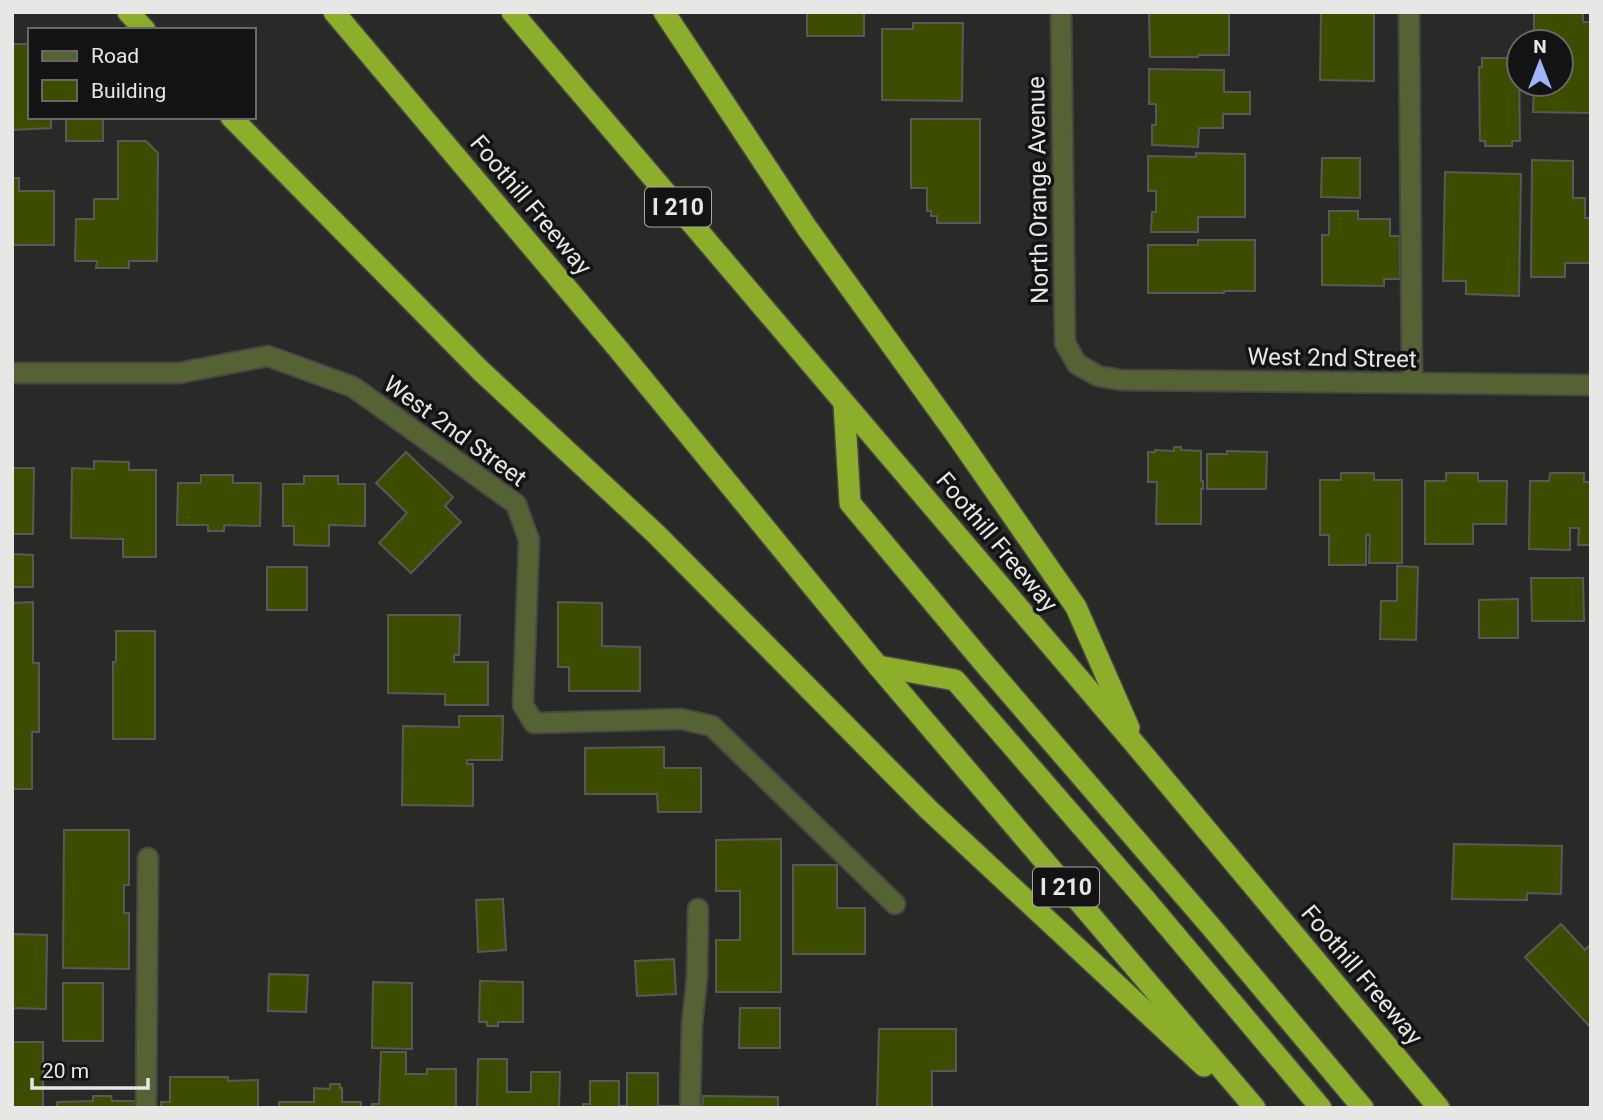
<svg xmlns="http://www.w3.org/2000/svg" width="1603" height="1120" font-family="Roboto,sans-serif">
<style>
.building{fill:#3c4d00;stroke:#585957;stroke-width:2}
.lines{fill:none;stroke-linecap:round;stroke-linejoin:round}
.service-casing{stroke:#474846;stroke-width:23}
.minor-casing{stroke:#474846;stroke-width:23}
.motorway-casing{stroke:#474846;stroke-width:24}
.service{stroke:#546234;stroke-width:19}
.minor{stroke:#546234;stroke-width:19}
.motorway{stroke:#8cae2a;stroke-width:21}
.labels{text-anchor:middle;stroke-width:7;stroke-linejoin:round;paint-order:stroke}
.shield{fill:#121312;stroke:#a7a7a6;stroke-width:2}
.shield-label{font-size:23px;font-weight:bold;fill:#e7e7e6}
.street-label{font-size:24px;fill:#e7e7e6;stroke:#121312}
</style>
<rect width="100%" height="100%" fill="#292a28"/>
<g class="building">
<rect x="807" y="12" width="57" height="24"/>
<path d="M1149 12H1229V55H1198V57H1150Z"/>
<path d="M1321 12H1374V81L1320 80Z"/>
<path d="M1534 12H1583V22H1591V113L1533 112 1534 84H1561V42H1534Z"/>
<path d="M913 23H963L962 101 882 100V29H913Z"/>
<path d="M12 44H30V117H51V128L12 130Z"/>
<path d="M1482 58H1517V65H1519L1520 141H1512V146H1485V141H1480L1479 67H1482Z"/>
<path d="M1149 69 1224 70V92H1250V114H1223V128H1199L1198 147 1152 145V125H1156V104H1149Z"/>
<rect x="66" y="117" width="37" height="24"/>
<path d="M911 119H980V223H937V216H931V211H927V188H911Z"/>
<path d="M118 141H146L158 153 157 261H129V268H96L97 261H75L76 219H94V199H118Z"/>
<path d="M1196 153 1245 154V217H1198V232H1151L1152 212H1156V191H1148V156L1196 157Z"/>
<path d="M1322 158H1360V198L1321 197Z"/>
<path d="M1532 160 1573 161V198H1585V218H1591V263H1565V277H1531Z"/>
<path d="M1445 172 1521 174 1519 296 1466 294V281H1443Z"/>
<path d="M12 178H19V191H54V245H12Z"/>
<path d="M1329 211H1358V219H1390V236H1400V279H1384V286L1322 285V235H1329Z"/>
<path d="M1198 240H1255V291H1224V293H1148V245H1198Z"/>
<path d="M1174 447H1181V450L1201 451V481H1203V489H1201V524H1156L1157 482H1148V452H1155V450L1174 451Z"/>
<path d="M1227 451 1267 452 1266 489H1207V454H1227Z"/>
<path d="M406 452 453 497 445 506 461 522 411 573 379 543 407 513 376 483Z"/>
<path d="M94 461 129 462V470H156V557H123V539L71 538 72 468 94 469Z"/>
<path d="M12 468H34L33 534H12Z"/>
<path d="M1341 473H1374V480H1402V563H1369L1370 535H1366V565H1329V535H1320V480H1341Z"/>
<path d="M1446 473H1478V481H1507L1506 524H1473V544H1425V481H1446Z"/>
<path d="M1550 473H1584V482H1591V545H1578L1579 528H1570V550L1529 549 1530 481H1549Z"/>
<path d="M201 475H233V483H261L260 526 224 525V531H208V525H177L178 483H201Z"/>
<path d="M304 476H338V484H365V526L329 525V546L294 545V526H283V484H304Z"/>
<path d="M12 554 33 555V587H12Z"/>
<path d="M1397 566 1418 567 1416 640 1380 639 1381 601H1397Z"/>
<rect x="267" y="567" width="40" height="43"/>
<path d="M1531 578H1583L1584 621H1532Z"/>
<path d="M1518 599V638H1479V600Z"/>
<path d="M33 602V663H39V732H32V789H12V603Z"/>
<path d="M558 602 602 603V646L640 647V691H569V667H558Z"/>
<path d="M388 615H460L459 655H454V662H488V705H445V694L388 693Z"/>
<path d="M116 631H155V739H113V662H116Z"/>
<path d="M459 716H503L502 760H467V764H473V806L402 805 403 726 459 727Z"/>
<path d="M664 747V768H701V812H658L657 794H585V748Z"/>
<path d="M64 830H129V885H124V913H129V969L63 968Z"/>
<path d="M781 839V992H716V940H740V891H716V840Z"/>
<path d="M1454 844 1562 846 1561 894 1527 893V900L1452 899Z"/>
<path d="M793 865H837V908H865V954H793Z"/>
<path d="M503 899 506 950 478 952 476 900Z"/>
<path d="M1561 924 1585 950 1589 946 1591 947V1028L1525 957Z"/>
<path d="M12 934 47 935 46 1009 12 1008Z"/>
<path d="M674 959 676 994 637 996 635 961Z"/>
<path d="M269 974 308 975 306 1012 268 1011Z"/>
<path d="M480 981 523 982V1022H498V1026H487V1022H479Z"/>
<path d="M373 982 412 983V1049L372 1048Z"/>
<rect x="63" y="983" width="40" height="58"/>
<path d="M740 1008H780V1048H739Z"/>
<path d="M879 1029H956V1071H932V1108H877Z"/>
<rect x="12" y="1042" width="31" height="66"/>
<path d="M381 1052H406V1074H427V1069H456V1108H371L372 1104H379Z"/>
<path d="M478 1059H507V1092H531V1072H560L559 1108H477Z"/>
<path d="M627 1073H658V1106H677V1108H583V1104H590V1081H619V1106H627Z"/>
<path d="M170 1077H228V1081L258 1080V1108H161V1102H170Z"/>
<path d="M330 1084H340V1088H342V1102H361V1108H279V1102H314V1088L330 1089Z"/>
<path d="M93 1096H111L112 1101H140V1108H57V1102L93 1101Z"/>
<path d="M703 1096 778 1097V1108H702Z"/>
</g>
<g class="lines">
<g class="service-casing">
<g id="service">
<path d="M1409 12 1412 383"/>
<path d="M146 1108 148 858"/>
<path d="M690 1108 692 1024 697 978 698 909"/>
</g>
</g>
<g class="minor-casing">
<g id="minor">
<path d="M1061 12 1065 343 1077 364 1098 376 1121 380 1591 385"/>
<path d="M12 373H179L268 356 353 387 516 504 529 540 523 705 534 723 681 719 712 726 895 904"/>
</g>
</g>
<g class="motorway-casing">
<g id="motorway">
<path d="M128 12 145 30"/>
<path d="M334 12 619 350 878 666 1255 1108"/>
<path d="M512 12 1139 749 1439 1108"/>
<path d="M664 12 807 228 955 433 1076 607 1129 728"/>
<path d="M231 117 481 371 656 534 928 809 1204 1066"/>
<path d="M844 403 850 503 983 662 1212 928 1363 1108"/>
<path d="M878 666 955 680 1144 898 1321 1108"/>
</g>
</g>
<use href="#service" class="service"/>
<use href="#minor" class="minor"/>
<use href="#motorway" class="motorway"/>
</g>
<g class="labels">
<g class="shield">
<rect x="645" y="187.5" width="66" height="39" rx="5"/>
<rect x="1033" y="867.5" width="66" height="39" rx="5"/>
</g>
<g class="shield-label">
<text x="678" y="215">I 210</text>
<text x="1066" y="895">I 210</text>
</g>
<g class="street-label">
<text transform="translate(1038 190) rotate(-91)" y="8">North Orange Avenue</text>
<text transform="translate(531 205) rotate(50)" y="8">Foothill Freeway</text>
<text transform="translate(1332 358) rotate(1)" y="8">West 2nd Street</text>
<text transform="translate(455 431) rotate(36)" y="8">West 2nd Street</text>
<text transform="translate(997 542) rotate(50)" y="8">Foothill Freeway</text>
<text transform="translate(1362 975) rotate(50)" y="8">Foothill Freeway</text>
</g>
</g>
<rect width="1603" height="1120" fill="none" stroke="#e7e7e6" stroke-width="28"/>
<rect x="28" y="28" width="228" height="91" fill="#121312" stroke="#676867" stroke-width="2"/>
<rect x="42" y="51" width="35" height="10" fill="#546234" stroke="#676867" stroke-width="2"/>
<text x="91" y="63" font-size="21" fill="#e7e7e6">Road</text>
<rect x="42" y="80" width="35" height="21" fill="#3c4d00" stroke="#676867" stroke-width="2"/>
<text x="91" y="98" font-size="21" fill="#e7e7e6">Building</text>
<g transform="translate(1540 63)"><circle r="33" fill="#121312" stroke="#676867" stroke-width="2"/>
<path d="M0-5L12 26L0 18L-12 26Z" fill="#a0b3fd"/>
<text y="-10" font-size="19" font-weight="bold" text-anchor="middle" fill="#e7e7e6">N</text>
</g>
<path d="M32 1078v10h116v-10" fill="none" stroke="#e7e7e6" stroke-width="3.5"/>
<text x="42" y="1078" font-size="21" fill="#e7e7e6" stroke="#121312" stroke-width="5" paint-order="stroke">20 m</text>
</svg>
